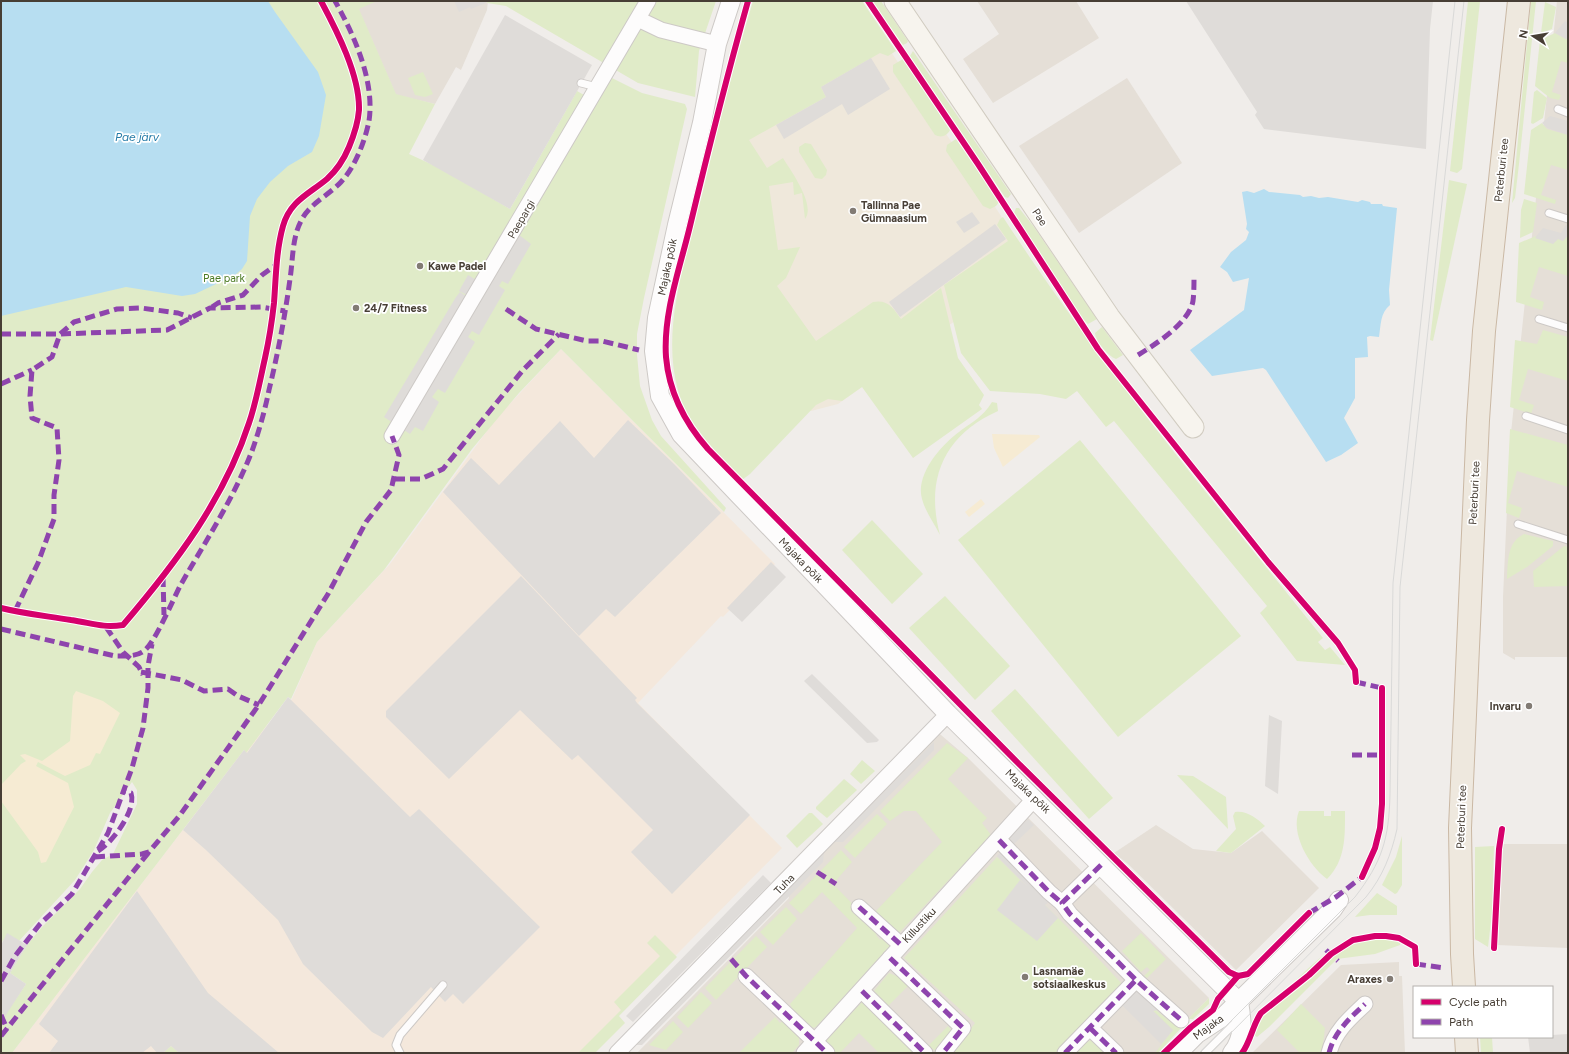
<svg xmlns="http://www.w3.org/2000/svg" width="1569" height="1054" font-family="Figtree,sans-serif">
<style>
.residential{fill:#e5dfd7}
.commercial{fill:#f4e8dc}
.education{fill:#efe8db}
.green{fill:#e0ebc8}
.sand{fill:#f6ebd3}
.parking{fill:#dfdcd9}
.water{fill:#b7def1}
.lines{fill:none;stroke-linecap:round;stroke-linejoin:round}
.service-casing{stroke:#cdc9c6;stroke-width:9}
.minor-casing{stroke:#cdc9c6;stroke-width:17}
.tertiary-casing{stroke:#cdc9c6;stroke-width:20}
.secondary-casing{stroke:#d1ccc1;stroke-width:23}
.trunk-casing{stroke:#cab8a4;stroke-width:24}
.service{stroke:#fdfcfc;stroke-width:7}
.minor{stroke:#fdfcfc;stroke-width:15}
.tertiary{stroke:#fdfcfc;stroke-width:18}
.secondary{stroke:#f7f4ee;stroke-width:21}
.trunk{stroke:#eee8de;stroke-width:22}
.tram{stroke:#d9d9d8;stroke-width:1}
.quiet{stroke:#8e44ad;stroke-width:5;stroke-dasharray:10 5;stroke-linecap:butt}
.cycleway-casing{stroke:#fff;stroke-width:8}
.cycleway{stroke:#d6006c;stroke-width:6}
.poi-dot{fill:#827b74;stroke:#fff;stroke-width:1.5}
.labels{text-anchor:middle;stroke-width:3.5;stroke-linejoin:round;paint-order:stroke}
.street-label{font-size:11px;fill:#473e35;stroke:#fff}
.poi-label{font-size:11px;font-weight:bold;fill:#473e35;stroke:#fff;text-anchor:start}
.park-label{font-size:11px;fill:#4d7c25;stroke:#fff}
.water-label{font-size:12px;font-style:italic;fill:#267ba7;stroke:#fff}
</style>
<rect width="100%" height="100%" fill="#f0edea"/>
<g class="residential">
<path d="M355 1H488L487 10 461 70 456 67 435 104 396 95Z"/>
<path d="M977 1H1076L1099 38 993 103 963 59 999 34Z"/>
<path d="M1557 1H1568V657H1515V660L1503 653V597L1510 442Z"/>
<path d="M1127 78 1182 163 1079 233 1019 146Z"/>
<path d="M934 729 968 758 1209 998 1155 1053H637L789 898 785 883Z"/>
<path d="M1156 825 1193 849 1231 853 1262 831 1319 888 1236 970 1128 864 1114 853Z"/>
<path d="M1502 844H1568V948L1497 945Z"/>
<path d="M1399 962V976H1402L1405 1053H1252L1341 965Z"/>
</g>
<path class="commercial" d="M561 349 775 564 723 617 721 616 638 703 782 848 579 1053H12L244 750 292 699 317 642 390 564 495 420Z"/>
<path class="education" d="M757 1H857L1034 265 838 404 811 411 699 246Z"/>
<g class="green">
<path d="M1 1H377L359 9 396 94 435 104 409 154 444 170 510 209 577 91 591 99 603 92 612 78 642 93 685 104 687 109 644 298 637 334V355L640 386 652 420 661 436 726 508 724 512 561 349 519 393 472 449 384 570 317 642 291 699 288 697 246 753 244 750 12 1053H1V1021L26 984 10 973 27 945 42 927 80 889 92 872 102 860 113 854 137 804V790L132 782 110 813 94 850 75 880 19 941 3 940 1 945Z"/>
<path d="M488 1H716L699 51 695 97 638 83 506 6 487 3Z"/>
<path d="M753 1H862L896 51 888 56 880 53 821 87 826 97 749 140 767 168 783 158C791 171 816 205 805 219L802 193 794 195 793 182 769 186 778 250 800 247 786 278 777 286 816 341 873 302C888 299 893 308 901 319L941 288 958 358 984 395 979 405 982 409 913 458 862 387 842 401 828 399 816 405 750 474 742 480C718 453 688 426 678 390 660 327 688 252 703 191 718 127 734 64 753 1Z"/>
<path d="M872 1H881L908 41 907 43 903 45Z"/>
<path d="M1468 1H1480L1462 169 1457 173 1450 171Z"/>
<path d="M1531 1H1536L1519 164 1515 198 1512 203Z"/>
<path d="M1545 2 1556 7 1552 29 1541 33Z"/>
<path d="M1555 33 1566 39 1568 37V63L1561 61 1552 92 1561 95 1559 100 1550 98 1535 86 1540 40Z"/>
<path d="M913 51 1011 194 1008 198 1005 197 910 56Z"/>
<path d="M903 59 950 130C947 136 941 138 935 135L893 72V65Z"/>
<path d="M423 72 433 94 425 97 415 95 408 78Z"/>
<path d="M1537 90 1547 98 1543 118 1533 124 1531 123 1534 92Z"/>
<path d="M1542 123 1547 129 1568 135V170L1551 165 1541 195 1556 200 1555 204 1524 194 1531 130Z"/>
<path d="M956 139 999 202 996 206 990 209 983 206 946 151 947 145Z"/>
<path d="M805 143 811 144 827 170 826 175 822 179 815 178 799 152V147Z"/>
<path d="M1449 180 1467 184 1433 341 1430 340Z"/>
<path d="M1524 199 1537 203 1533 232 1520 238 1521 210Z"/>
<path d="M1016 208H1019L1034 227 1097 319 1088 324 1083 319 1030 240 1014 213Z"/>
<path d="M1003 217C1099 365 1213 500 1323 638L1318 642 1325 650 1330 647 1345 665 1297 661 1260 613 1267 606 1114 421 1106 427 1077 391 1066 399 1040 394 990 391 961 353 944 285 1008 241 997 225 1000 219Z"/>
<path d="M1568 235V276L1539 267 1530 297 1544 302 1542 310 1516 302 1519 243 1536 236 1553 243 1558 239 1563 241Z"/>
<path d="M1102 327 1123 355 1116 359C1108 356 1096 342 1095 333Z"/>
<path d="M1543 330 1568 337V381L1528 369 1519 400 1534 405 1531 414 1510 407 1515 340 1537 344Z"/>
<path d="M992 402 997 403 998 411C944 435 925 479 940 535 934 523 925 511 922 499 915 475 941 445 959 432 973 421 982 418 992 402Z"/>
<path d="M1510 429 1568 445V487L1517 471 1508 503 1522 508 1519 518 1506 513Z"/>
<path d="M1080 440 1241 636 1118 737 958 540Z"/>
<path d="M872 520 923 574 892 604 842 550Z"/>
<path d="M1524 534 1553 541V546L1527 567 1507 579C1508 561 1507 542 1524 534Z"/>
<path d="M1564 546 1568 547V586L1534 587 1533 571Z"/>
<path d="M945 596 1010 666 975 700 909 628Z"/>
<path d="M1015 689 1113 798 1089 819 991 711Z"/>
<path d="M947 743 968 758 948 779 987 818 982 823 991 835 898 934 874 913 942 842 916 811H904L890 821 880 811Z"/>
<path d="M862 760 875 771 861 784 850 774Z"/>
<path d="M1177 775 1193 776 1226 797 1228 829Z"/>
<path d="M844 779 857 790 827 818 816 809V807Z"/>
<path d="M1299 811H1324V816H1331V811H1345C1345 836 1346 860 1327 879 1309 866 1290 833 1299 811Z"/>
<path d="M1235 812C1246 810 1257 818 1265 826L1231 853 1216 851 1236 829 1233 816Z"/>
<path d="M809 813H812L823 824 797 848 786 836Z"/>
<path d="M877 814 887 824 855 858 844 847Z"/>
<path d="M1402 836V885L1397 893 1395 894 1382 885 1396 857Z"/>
<path d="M1494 846 1492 913 1488 947 1475 939V847Z"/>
<path d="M841 850 852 862 833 884 879 931 876 935 880 940 884 936 890 946 816 1027 812 1028 795 1015 790 1004 857 928 822 892 801 914 789 903Z"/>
<path d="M997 857 1092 952 1124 986 1057 1053H953L975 1023 904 958Z"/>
<path d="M1377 893 1397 906V915H1370L1355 917Z"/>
<path d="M786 907 797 919 773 945 760 932Z"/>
<path d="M1141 933 1166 959 1147 978 1144 976 1150 970 1147 967 1141 972 1122 951Z"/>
<path d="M655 935 677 957 619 1016 625 1023 595 1053H578L621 1010 614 1002 660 956 647 943Z"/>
<path d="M756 936 767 947 716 1000 705 988Z"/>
<path d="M1385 939 1401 941 1400 945 1375 954 1337 959 1269 1027 1257 1037 1254 1035 1258 1021 1263 1015C1282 995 1316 956 1340 945 1353 939 1371 940 1385 939Z"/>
<path d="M889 973 901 978 908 986 888 1006 874 991Z"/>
<path d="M701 992 712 1003 688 1028 677 1017Z"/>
<path d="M1209 998V1004L1193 1019H1188Z"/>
<path d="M862 1002 867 1005 920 1053H879L859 1033 840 1053H834L825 1043 827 1040Z"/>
<path d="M1301 1004 1325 1028 1322 1053H1300L1277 1030Z"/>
<path d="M1156 1010 1172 1023 1182 1027 1158 1053H1155L1173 1030 1153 1011Z"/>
<path d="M775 1017 780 1023 785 1018 799 1035V1045L792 1053H739Z"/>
<path d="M673 1021 683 1032 666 1050 649 1045Z"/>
<path d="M948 1026 951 1030V1036L936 1051 928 1046Z"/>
<path d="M1480 1037H1492L1493 1053H1481Z"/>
<path d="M1091 1040 1105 1053H1073L1079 1047Z"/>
<path d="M171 1046 179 1053H163Z"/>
</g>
<g class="sand">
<path d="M992 434 1039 435 1040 437 1003 467 994 448Z"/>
<path d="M981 499 985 504 969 517 965 512Z"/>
<path d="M76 691 103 701 120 713 100 754 96 753 90 765 65 776 38 762 36 766 68 783 74 807 46 862 41 863 38 852 1 801V785L21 764 26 761 20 755 25 754 42 761 70 741 73 696Z"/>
</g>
<g class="parking">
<path d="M454 1H485L486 3 471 9 470 7 459 12Z"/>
<path d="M1186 1H1433L1430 29 1426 149 1264 129 1255 115 1257 112Z"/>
<path d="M505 15 592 65 510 209 423 160Z"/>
<path d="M1565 21 1568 23V37L1566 39 1555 33Z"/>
<path d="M871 58 890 89 848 115 842 104 784 139 776 125 826 97 821 87Z"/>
<path d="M1550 116 1568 121V135L1547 128 1542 123Z"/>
<path d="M972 212 980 223 964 233 956 222Z"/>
<path d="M995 224 1006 239 900 317 889 302Z"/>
<path d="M1566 225H1568V235L1563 241 1558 239 1553 244 1535 238 1543 228 1561 233Z"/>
<path d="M514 231 531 244 508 284 502 281 499 286 505 290 479 335 472 331 468 337 475 342 445 393 438 389 432 397 439 402 423 431 415 427 410 434 384 417 456 297 460 292 472 300Z"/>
<path d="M468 275 478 281 469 296 459 291Z"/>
<path d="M628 420 674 464 721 513 615 617 606 609 579 636 443 492 471 458 499 485 560 421 594 458Z"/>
<path d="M771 562 786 577 742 622 727 608Z"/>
<path d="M521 576 637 698 635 700 637 703 750 815 672 894 631 852 653 830 578 755 572 760 520 710 449 779 386 717V711Z"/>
<path d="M812 674 879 740 877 742 867 743 804 681Z"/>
<path d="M288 697 410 817 419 809 540 927 463 1004 453 994 445 1002 431 987 383 1038 372 1032 303 964 278 920 206 850 183 830 244 750 247 753Z"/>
<path d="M1269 715 1282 721 1278 794 1265 786Z"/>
<path d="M934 742V750L853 832 843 842H834Z"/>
<path d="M1028 819 1034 825 1014 844 1009 838Z"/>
<path d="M1005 848 1054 897 1045 905 1058 918 1037 941 997 910 1020 880 1028 887 997 856Z"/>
<path d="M824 852 823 862 642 1045H634Z"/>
<path d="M763 875 771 883 633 1022 626 1016Z"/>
<path d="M137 891 208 993 279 1053H179L171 1046 163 1053H157L151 1046 142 1053H49L58 1041 39 1024Z"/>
<path d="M7 933 27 945 10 973 26 984 2 1021 1 945Z"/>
<path d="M1139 985 1174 1024 1157 1010 1153 1011 1173 1030 1161 1044 1121 1004Z"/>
<path d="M1568 1034V1053H1530L1528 1037H1552V1035Z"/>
</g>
<g class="water">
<path d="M1 1H268L275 12 318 72 326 95 319 136 312 152 288 166 270 182 257 199 250 216 247 261 242 269 235 275 195 294 182 296 126 287 1 316Z"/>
<path d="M1264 189 1269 192 1300 195 1303 197 1311 196 1319 198 1328 197 1358 202 1362 200 1370 202 1371 204H1382L1383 206 1397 208 1389 290 1390 305C1380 313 1381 325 1379 337L1370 336 1367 337 1368 357 1355 358V398L1344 418 1358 443 1341 455 1326 462 1266 370 1263 368 1212 376 1190 350 1244 310 1249 278 1233 282 1227 272 1220 267 1231 252 1246 240 1249 232 1246 229 1247 224 1242 192 1247 191 1254 193Z"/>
</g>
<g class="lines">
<g class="service-casing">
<g id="service">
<path d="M581 83 593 86 598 84"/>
<path d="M1558 109 1568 113"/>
<path d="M1549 213 1568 219"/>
<path d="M1539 319 1568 328"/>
<path d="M1526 416 1568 430"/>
<path d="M1518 524 1568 540"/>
<path d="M400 1053 396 1045 400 1035 443 985"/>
<path d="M1205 1053 1239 1019"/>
</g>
</g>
<g class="minor-casing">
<g id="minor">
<path d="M638 19 661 30 717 44"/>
<path d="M392 436 648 1"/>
<path d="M999 840 1049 892 1062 903"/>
<path d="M1101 865 1062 903 1070 914 1136 980 1181 1020"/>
<path d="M859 907 901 945"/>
<path d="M890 958 963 1028 943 1053"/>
<path d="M746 976 827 1053"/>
<path d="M862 991 925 1053"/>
<path d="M1090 1028 1116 1053"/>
<path d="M617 1053 948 714"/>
<path d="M804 1053 1035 798"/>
<path d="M1065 1053 1136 980"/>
<path d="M1329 1053C1334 1032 1350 1018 1365 1004"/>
</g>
</g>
<g class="tertiary-casing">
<g id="tertiary">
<path d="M731 1 717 44 702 123 677 225 657 318 654 351 660 396 681 434 740 496 948 714 1239 1002"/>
<path d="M1178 1053 1197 1034 1223 1017 1333 909 1339 900"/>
<path d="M1232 1053C1245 1037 1242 1020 1239 1002"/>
</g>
</g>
<g class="secondary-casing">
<path id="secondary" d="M895 1 1109 317 1193 427"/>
</g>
<g class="trunk-casing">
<g id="trunk">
<path d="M1464 987 1462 954 1460 828 1478 420 1484 331 1519 1"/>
<path d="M1466 1037 1467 1053"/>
</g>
</g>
<use href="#service" class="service"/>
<use href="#minor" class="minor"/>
<use href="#tertiary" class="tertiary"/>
<use href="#secondary" class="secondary"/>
<use href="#trunk" class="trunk"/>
<g class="tram">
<path d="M1199 1053 1355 897C1382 862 1389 839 1390 794L1393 583 1455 1"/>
<path d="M1211 1053 1366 897C1383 876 1391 855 1397 829L1400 587 1464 1"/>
</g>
<g class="quiet">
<path d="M212 307 218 303 243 295 262 275 276 265"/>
<path d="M506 309 536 329 587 341H602L639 350"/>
<path d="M1 334H60L167 330 210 308 261 307 285 311"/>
<path d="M1138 355C1156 344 1189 323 1193 301 1194 293 1194 284 1194 276"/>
<path d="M1 384 32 370"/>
<path d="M395 479H421L443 469 523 370 559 334"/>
<path d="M163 577 164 615"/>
<path d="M15 611 38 563 54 519V495L59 460 57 428 32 418 30 396 32 370 52 357 60 334 74 322 117 309 141 308 178 313 192 318"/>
<path d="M106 627 123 652 139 667 143 675"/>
<path d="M1 629 115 656C124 656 136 657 144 651 154 644 173 600 180 586 205 542 234 498 252 451 259 431 265 410 269 390 278 353 285 316 290 279 293 260 292 238 301 221 309 204 329 195 341 182 355 167 365 141 369 121 375 81 354 35 335 1"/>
<path d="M141 672 182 680 204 691 228 689 238 696 259 705"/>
<path d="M1356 682 1382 688"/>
<path d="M1352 755H1382"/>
<path d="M999 840 1049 892 1062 903"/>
<path d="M98 851C112 843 137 810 131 793L123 791"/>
<path d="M95 857 142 854 149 852 180 815 258 706 328 594 366 522 391 490 399 455 392 436"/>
<path d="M1101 865 1062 903 1070 914 1136 980 1181 1020"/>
<path d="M817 872 836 884"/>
<path d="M859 907 901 945"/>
<path d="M1309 913 1336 897 1362 877"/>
<path d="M1326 950 1338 961"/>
<path d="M890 958 963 1028 943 1053"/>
<path d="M731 959 746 976 827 1053"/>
<path d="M1416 964 1445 968"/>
<path d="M1 981 15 956 40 924 72 894 108 833 132 768 143 728 148 688V666L152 644"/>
<path d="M862 991 925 1053"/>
<path d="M1 1015 7 1029"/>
<path d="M1090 1028 1116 1053"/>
<path d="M1 1036 149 852"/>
<path d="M1065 1053 1136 980"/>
<path d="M1329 1053C1334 1032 1350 1018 1365 1004"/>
</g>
<g class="cycleway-casing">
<g id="cycleway">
<path d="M748 1C727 76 708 151 690 226 680 268 663 313 666 357 669 392 685 423 708 449L1019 764 1229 972 1238 976 1248 974 1309 913"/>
<path d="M868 1 978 164 1098 349 1268 562 1338 643 1355 670 1356 682"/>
<path d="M1 608C25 614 47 616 71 620 92 623 102 628 123 625 175 564 224 500 249 423 256 403 260 380 265 358 269 340 272 321 274 303 276 277 276 251 283 226 290 201 309 194 327 179 337 170 344 159 349 147 354 135 358 123 359 110 360 76 337 31 321 1"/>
<path d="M1362 877 1375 848 1380 828 1382 804V688"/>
<path d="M1494 948 1499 849 1502 829"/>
<path d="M1164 1053 1191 1027 1213 1010 1218 999 1238 976"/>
<path d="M1242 1053C1251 1041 1252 1026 1261 1013L1309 975 1331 954 1353 940 1375 936H1386L1399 938 1415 947 1416 964"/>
</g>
</g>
<use href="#cycleway" class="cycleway"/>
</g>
<g class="poi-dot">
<circle cx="853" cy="211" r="4"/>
<circle cx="420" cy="266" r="4"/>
<circle cx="356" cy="308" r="4"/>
<circle cx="1529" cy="706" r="4"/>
<circle cx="1025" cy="977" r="4"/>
<circle cx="1390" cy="979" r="4"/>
</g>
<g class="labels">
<g class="street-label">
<text transform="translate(1501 170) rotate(-84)" y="4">Peterburi tee</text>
<text transform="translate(1040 217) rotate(56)" y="4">Pae</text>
<text transform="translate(521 219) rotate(-60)" y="4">Paepargi</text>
<text transform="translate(667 267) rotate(-78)" y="4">Majaka põik</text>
<text transform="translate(1474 493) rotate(-87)" y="4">Peterburi tee</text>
<text transform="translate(801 560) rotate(46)" y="4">Majaka põik</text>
<text transform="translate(1028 791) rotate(44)" y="4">Majaka põik</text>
<text transform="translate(1461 817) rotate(-88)" y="4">Peterburi tee</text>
<text transform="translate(784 884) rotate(-46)" y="4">Tuha</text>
<text transform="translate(919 925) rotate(-47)" y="4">Killustiku</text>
<text transform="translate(1208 1027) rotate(-36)" y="4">Majaka</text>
</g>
<g class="poi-label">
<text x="861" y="209">Tallinna Pae<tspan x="861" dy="13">Gümnaasium</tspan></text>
<text x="428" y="270">Kawe Padel</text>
<text x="364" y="312">24/7 Fitness</text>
<text x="1521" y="710" text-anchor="end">Invaru</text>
<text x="1033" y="975">Lasnamäe<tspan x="1033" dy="13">sotsiaalkeskus</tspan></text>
<text x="1382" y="983" text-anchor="end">Araxes</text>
</g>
<g class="park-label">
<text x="224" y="282">Pae park</text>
</g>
<g class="water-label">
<text x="137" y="141">Pae järv</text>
</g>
</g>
<rect width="1569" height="1054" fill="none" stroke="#473e35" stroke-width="4"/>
<rect x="1413" y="986" width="140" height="52" fill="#ffffff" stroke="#b5b2ae"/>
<rect x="1421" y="999" width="20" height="6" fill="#d6006c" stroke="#b5b2ae"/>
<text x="1449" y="1006" font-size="12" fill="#473e35">Cycle path</text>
<rect x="1421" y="1019" width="20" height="6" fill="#8e44ad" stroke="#b5b2ae"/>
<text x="1449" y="1026" font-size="12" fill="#473e35">Path</text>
<g transform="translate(1533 36) rotate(282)" stroke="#ffffff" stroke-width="3" paint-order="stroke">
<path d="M0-3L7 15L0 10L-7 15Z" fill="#473e35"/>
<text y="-6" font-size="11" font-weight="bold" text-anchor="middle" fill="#473e35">N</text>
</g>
</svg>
